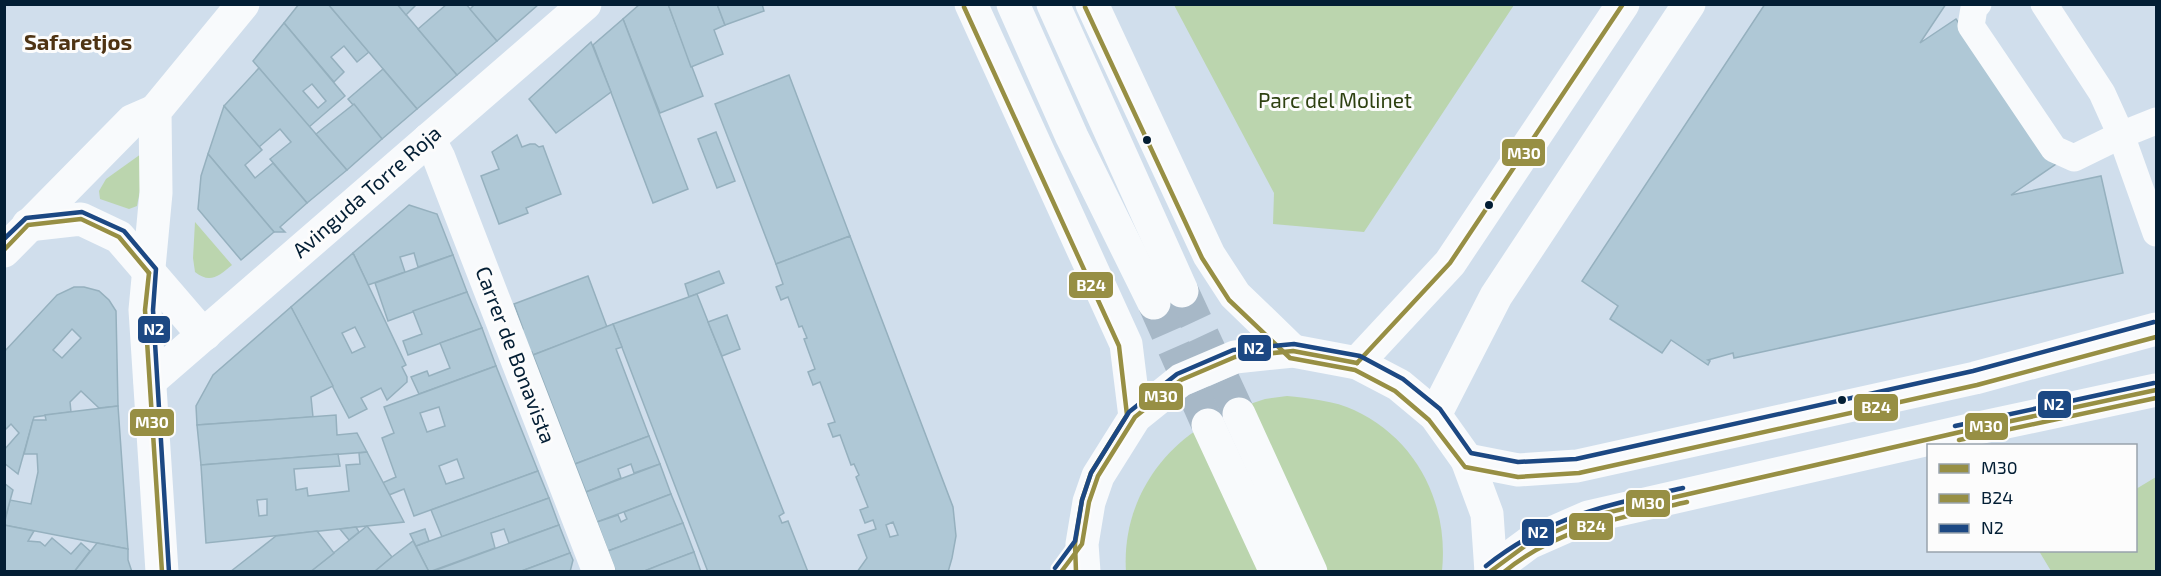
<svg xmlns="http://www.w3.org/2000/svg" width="2161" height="576" font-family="'Exo 2',sans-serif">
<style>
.green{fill:#bbd5ae}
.building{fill:#afc8d6;stroke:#95b0be;stroke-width:1.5;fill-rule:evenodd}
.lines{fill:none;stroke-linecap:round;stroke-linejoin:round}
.minor-tunnel{stroke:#a7b8c7;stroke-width:33;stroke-dasharray:33 16;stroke-linecap:butt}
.service{stroke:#f8fafc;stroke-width:27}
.minor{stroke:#f8fafc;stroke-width:33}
.tertiary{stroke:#f8fafc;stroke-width:33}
.bus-1-casing{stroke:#fcfcfc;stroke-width:9}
.bus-2-casing{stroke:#fcfcfc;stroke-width:9}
.bus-3-casing{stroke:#fcfcfc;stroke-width:9}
.bus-1{stroke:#978f44;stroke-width:4.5}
.bus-2{stroke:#978f44;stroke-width:4.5}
.bus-3{stroke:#1c4883;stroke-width:4.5}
.bus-dot{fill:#031e34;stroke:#fcfcfc;stroke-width:2}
.labels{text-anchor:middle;stroke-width:6;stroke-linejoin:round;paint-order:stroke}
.park-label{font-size:21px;fill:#2e4111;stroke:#fcfcfc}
.street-label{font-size:21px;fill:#031e34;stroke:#fcfcfc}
.neighbourhood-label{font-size:22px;font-weight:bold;fill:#4e3313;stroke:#fcfcfc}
.line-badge{stroke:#fcfcfc;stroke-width:2}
.badge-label{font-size:16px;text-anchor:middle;font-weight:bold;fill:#fff}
</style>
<rect width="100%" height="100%" fill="#d0deec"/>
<g class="green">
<path d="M1174 5H1514L1364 232 1273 224 1274 193Z"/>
<path d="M141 154 142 180 137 206 129 209 100 199 99 191 106 179Z"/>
<path d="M195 222 232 265C219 276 210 284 195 272L193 258Z"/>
<path d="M1287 396C1307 398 1336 401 1354 410 1417 439 1449 504 1442 571H1325L1247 405 1265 399Z"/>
<path d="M1201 427 1267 571 1126 572C1122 513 1151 459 1201 427Z"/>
<path d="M2156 477V571H2051L2039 551 2136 550V489Z"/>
</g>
<g class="building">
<path d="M299 4H328L369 52 357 62 344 46 331 57 344 72 334 82 284 23Z"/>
<path d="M328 4H397L457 75 417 109Z"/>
<path d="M397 4H417L406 15Z"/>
<path d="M447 4H466L497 41 457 75 418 29Z"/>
<path d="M475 4H539L497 41 470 9Z"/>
<path d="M640 4H668L703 96 660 113 623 19Z"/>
<path d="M668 4H717L725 25 714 30 723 54 691 67Z"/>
<path d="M717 4H762L764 11 725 25Z"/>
<path d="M1765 4H1946L1920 43 1956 19 2056 164 2011 195 2101 176 2123 273 1734 358 1733 353 1708 360 1710 361 1708 365 1671 340 1662 353 1610 319 1618 306 1582 281Z"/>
<path d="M623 19 688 189 653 203 593 45Z"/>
<path d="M284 23 345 96 309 127 253 61ZM312 84 326 101 318 108 303 91Z"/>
<path d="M591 42 611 92 556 133 529 99Z"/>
<path d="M259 68 347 170 307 203 270 159 291 142 280 129 259 147 224 106Z"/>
<path d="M383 69 417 109 382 139 348 99Z"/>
<path d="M789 75 850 236 776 264 715 104Z"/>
<path d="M354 104 382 139 347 170 316 134Z"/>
<path d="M224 106 262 150 245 165 255 178 273 163 307 203 280 227 285 232H274L208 154Z"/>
<path d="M716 132 735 181 717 188 698 139Z"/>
<path d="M517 135 522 147 530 144H535L539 147 543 146 561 194 526 208 528 213 499 224 481 176 499 169 492 152Z"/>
<path d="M208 154 274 232 241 260 198 209 201 176Z"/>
<path d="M409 205 437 214 453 255 418 267 414 253 400 257 405 272 368 285 353 253Z"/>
<path d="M850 236 953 507 956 536 952 558 948 572H857L867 558 858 535 876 529 873 520 865 523 860 510 868 507 856 477 859 475 854 464 851 465 840 435 833 437 828 424 835 422 820 382 813 385 808 372 815 369 804 339 807 338 802 326 799 327 788 297 781 300 776 287 783 284 776 264ZM893 522 898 535 890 537 886 525Z"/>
<path d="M353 253 406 365 402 367 407 377V382L387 400 381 388 361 398 367 409 349 418 291 307ZM355 327 365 347 352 353 342 333Z"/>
<path d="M453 255 467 292 388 321 375 283Z"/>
<path d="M719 271 724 283 689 297 685 284Z"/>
<path d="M588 276 607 327 533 355 532 352H527L519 331 523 329 514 304Z"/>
<path d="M74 287H84L99 291 109 300 116 311 118 406 99 408 81 391 70 402 71 412 34 417 18 474 4 463V450L19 433 11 424 4 431V352L57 295ZM72 329 81 338 62 358 53 350Z"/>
<path d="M467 292 482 328 408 355 403 341 422 334 413 311Z"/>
<path d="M697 294 784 513 779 516 782 523 788 521 808 572H708L613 324Z"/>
<path d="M291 307 333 386 311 397 313 417 197 425 196 406 213 375Z"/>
<path d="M727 315 740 349 722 356 708 322Z"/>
<path d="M613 324 622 347 616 349 649 436 575 464 533 355Z"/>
<path d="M482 328 496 366 419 394 411 377 427 371 429 376 450 368 440 343Z"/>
<path d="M496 366 538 471 414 516 404 489 389 495 382 483 396 477 382 438 394 433 384 407ZM439 407 445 426 427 432 420 413ZM457 459 464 478 446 484 439 466Z"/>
<path d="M118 406 128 549 4 525 10 500 31 504 38 472 37 454H24L33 420H46L45 415Z"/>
<path d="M336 415 337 435 357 433 367 452 201 465 197 425Z"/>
<path d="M649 436 660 464 634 473 631 464 618 469 621 478 586 492 575 464Z"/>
<path d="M367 452 404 522 206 543 201 465 338 454 340 466 294 469 296 490 307 488 308 496 349 491 346 465 360 464 359 453ZM267 499V515L259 516 257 500Z"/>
<path d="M660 464 671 494 597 522 586 492Z"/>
<path d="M538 471 549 498 442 537 431 510Z"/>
<path d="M4 483 13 490 6 515 4 513Z"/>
<path d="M671 494 683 523 608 551 597 522 618 515 621 522 627 519 624 512Z"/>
<path d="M549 498 559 525 509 543 504 529 491 533 495 548 429 572 416 546Z"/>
<path d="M683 523 694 552 642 572H616L608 551Z"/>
<path d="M4 525 34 531 28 541 40 542 45 546 52 538 71 554 81 543 90 551 74 572H4Z"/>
<path d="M559 525 570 553 535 566 519 572H431Z"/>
<path d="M367 526 392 557 374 572H310Z"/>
<path d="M356 527 359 532 349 540 340 529Z"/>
<path d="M425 529 429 541 416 546 410 534Z"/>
<path d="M317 531 334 553 310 572H230L276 536Z"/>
<path d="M413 541 429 572H374L392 557Z"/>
<path d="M97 543 128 549V560L132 572H74Z"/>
<path d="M694 552 701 572H642L662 564Z"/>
<path d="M570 553 573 560 570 572H519Z"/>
</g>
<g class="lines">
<g class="minor-tunnel">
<path d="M1182 291 1239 414"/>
<path d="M1154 303 1208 425"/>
</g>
<g class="service">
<path d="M1978 4 1974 8 1971 26 2054 149 2074 158 2121 135 2156 121"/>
<path d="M2044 4 2102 93 2121 135 2156 233"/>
</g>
<g class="minor">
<path d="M429 139 439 158 599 572"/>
<path d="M28 225 81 219 119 237 193 323 205 334"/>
<path d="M4 251 132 121 155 111"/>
<path d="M150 381 585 4"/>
<path d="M1239 414 1311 572"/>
<path d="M1208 425 1276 572"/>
<path d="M1467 460 1518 470 1577 466 1975 378 2156 329"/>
<path d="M1491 571 1529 543 1588 517 1969 430 2156 390"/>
<path d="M162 572 145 310 156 193 155 111 243 4"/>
</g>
<g class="tertiary">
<path d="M971 4 1126 344 1135 417"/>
<path d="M1013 4 1072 137 1154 303"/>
<path d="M1053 4 1182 291"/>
<path d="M1092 4 1209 255 1235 295 1293 351"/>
<path d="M1357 363 1450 263 1623 4"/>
<path d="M1435 415 1496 296 1689 4"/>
<path d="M1084 572 1082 544 1089 502 1098 476 1135 417 1181 380 1235 357 1293 351 1357 363 1399 385 1435 415 1467 460 1487 514 1491 572"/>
</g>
<g class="bus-1-casing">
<g id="bus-1">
<path d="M4 250 28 225 81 219 119 237 149 273"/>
<path d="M149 273 145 310 162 572"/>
<path d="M1357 363 1450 263 1623 4"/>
<path d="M1491 571 1529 543 1588 517 1969 430 2156 390"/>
<path d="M1061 572 1082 544 1089 502 1098 476 1135 417 1181 380 1235 357 1293 351 1357 363"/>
</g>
</g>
<g class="bus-2-casing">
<g id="bus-2">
<path d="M964 7 1119 346 1127 415 1091 473 1082 500 1075 544 1076 572"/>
<path d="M1085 7 1202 258 1229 300 1290 358 1355 370 1395 391 1429 420 1465 467 1518 477 1579 473 1977 385 2156 337"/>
<path d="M1959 440 2156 398"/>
<path d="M1504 572C1556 529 1622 517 1687 502"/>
</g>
</g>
<g class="bus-3-casing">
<g id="bus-3">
<path d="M4 239 26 218 82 212 124 231 156 269 153 310 169 572"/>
<path d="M1955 426 2154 383"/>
<path d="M1486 566C1549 516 1607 505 1683 488"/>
<path d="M1055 568 1075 541 1082 500 1091 473 1129 412 1177 374 1233 350 1294 344 1360 356 1403 379 1440 409 1471 453 1518 462 1576 459 1973 371 2154 322"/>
</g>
</g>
<use href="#bus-1" class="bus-1"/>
<use href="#bus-2" class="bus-2"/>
<use href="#bus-3" class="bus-3"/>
</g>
<g class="bus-dot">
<circle cx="1147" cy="140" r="5"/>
<circle cx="1489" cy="205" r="5"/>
<circle cx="1842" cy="400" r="5"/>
</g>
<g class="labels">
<g class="park-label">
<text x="1335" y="108">Parc del Molinet</text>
</g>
<g class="street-label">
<text transform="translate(367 192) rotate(-41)" y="7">Avinguda Torre Roja</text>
<text transform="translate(515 355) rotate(69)" y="7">Carrer de Bonavista</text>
</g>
<g class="neighbourhood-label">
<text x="78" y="50">Safaretjos</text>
</g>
</g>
<g class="line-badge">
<rect x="1501" y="138" width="45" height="29" rx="6" fill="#978f44"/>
<rect x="1068" y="271" width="46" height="28" rx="6" fill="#978f44"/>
<rect x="137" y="315" width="34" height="29" rx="6" fill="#1c4883"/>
<rect x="1237" y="334" width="35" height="28" rx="6" fill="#1c4883"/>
<rect x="1138" y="382" width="46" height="29" rx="6" fill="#978f44"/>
<rect x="2037" y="390" width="35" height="29" rx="6" fill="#1c4883"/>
<rect x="1853" y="393" width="46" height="29" rx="6" fill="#978f44"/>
<rect x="129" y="408" width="46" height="29" rx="6" fill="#978f44"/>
<rect x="1964" y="412" width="45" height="29" rx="6" fill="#978f44"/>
<rect x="1625" y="489" width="46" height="29" rx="6" fill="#978f44"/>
<rect x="1568" y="512" width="46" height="29" rx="6" fill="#978f44"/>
<rect x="1521" y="518" width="34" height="29" rx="6" fill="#1c4883"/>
</g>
<g class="badge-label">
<text x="1524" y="159">M30</text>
<text x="1091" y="291">B24</text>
<text x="154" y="335">N2</text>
<text x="1254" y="354">N2</text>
<text x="1161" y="402">M30</text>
<text x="2054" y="410">N2</text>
<text x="1876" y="413">B24</text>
<text x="152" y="428">M30</text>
<text x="1986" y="432">M30</text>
<text x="1648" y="509">M30</text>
<text x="1591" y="532">B24</text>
<text x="1538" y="538">N2</text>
</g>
<rect width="2161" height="576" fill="none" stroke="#031e34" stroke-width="12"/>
<rect x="1927" y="444" width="210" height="108" fill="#fcfcfc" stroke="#98a3ac" stroke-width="1.5"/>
<rect x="1939" y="464" width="30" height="9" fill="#978f44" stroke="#98a3ac" stroke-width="1.5"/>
<text x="1981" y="474" font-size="18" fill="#031e34">M30</text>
<rect x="1939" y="494" width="30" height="9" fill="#978f44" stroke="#98a3ac" stroke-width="1.5"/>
<text x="1981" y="504" font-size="18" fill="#031e34">B24</text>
<rect x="1939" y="524" width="30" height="9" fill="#1c4883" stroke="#98a3ac" stroke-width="1.5"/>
<text x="1981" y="534" font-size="18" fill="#031e34">N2</text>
</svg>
